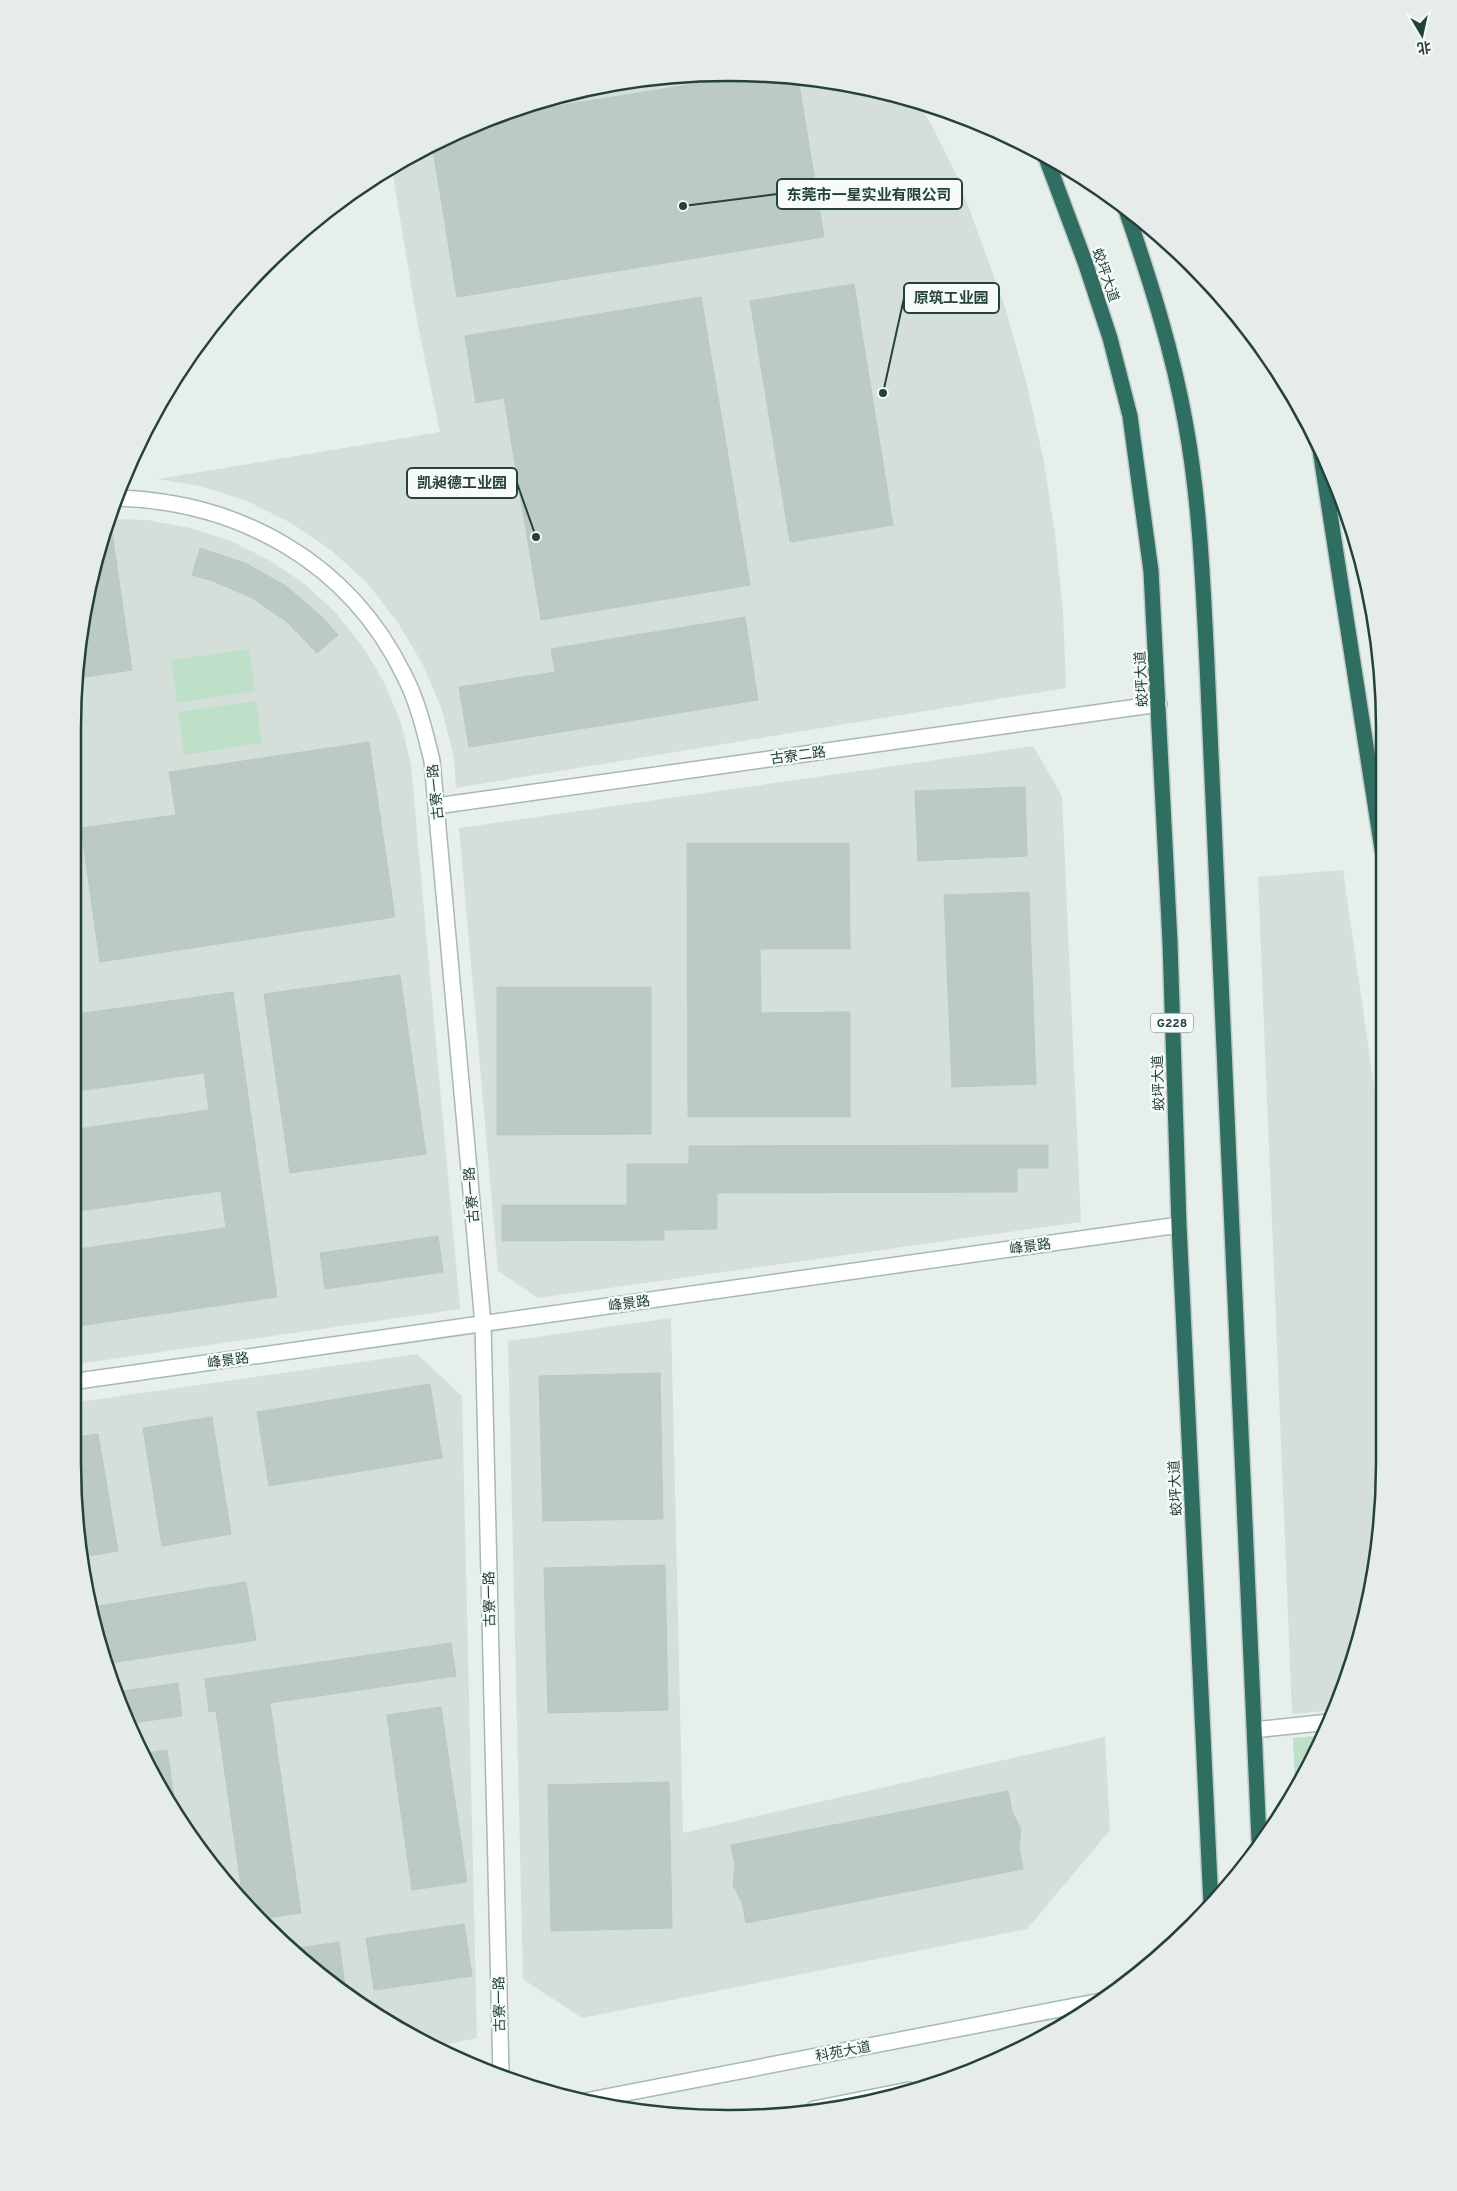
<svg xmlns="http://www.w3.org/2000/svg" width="1457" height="2191" font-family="Overpass,'Noto Sans SC',sans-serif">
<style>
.built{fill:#d4dfda}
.green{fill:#bfe0c8}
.building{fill:#bbcac4;stroke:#b8c9c2}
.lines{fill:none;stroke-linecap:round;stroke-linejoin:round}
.street-casing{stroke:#a8b8b2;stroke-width:18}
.secondary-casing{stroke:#a4bbb3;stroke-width:18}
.highway-casing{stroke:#c2cac8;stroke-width:18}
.street{stroke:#fff;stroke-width:15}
.secondary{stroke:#fff;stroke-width:15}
.highway{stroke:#2f6f62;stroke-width:15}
.labels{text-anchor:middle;stroke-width:4.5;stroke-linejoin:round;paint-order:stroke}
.shield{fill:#f7fbf9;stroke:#637a73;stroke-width:1}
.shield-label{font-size:12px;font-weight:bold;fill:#24423a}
.street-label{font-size:14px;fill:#24423a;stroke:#f7fbf9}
.rim{fill:none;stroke:#24423a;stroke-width:2.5}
.leader{fill:none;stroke:#24423a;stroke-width:2}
.callout-dot{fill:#24423a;stroke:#f7fbf9;stroke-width:2}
.callout{fill:#f7fbf9;stroke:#24423a;stroke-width:2}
.callout-label{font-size:15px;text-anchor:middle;font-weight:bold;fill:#24423a}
</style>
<rect width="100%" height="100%" fill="#e6efeb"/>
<g class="built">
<path d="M686 74 814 78 917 102 931 124 958 178 1005 307 1026 381 1043 457 1055 533 1063 611 1066 688 456 788 454 758 442 710 423 665 398 623 368 584 332 551 291 523 247 501 200 486 158 479 440 432 418 326 392 169 439 140 559 95Z"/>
<path d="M110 519 147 520 190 528 231 541 269 560 305 584 336 613 363 647 385 684 401 723 411 765 460 1309 78 1364V643L95 558Z"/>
<path d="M1033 746 1062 796 1081 1222 538 1298 498 1271 459 828Z"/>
<path d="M1343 870 1381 1135 1379 1548 1350 1673 1335 1710 1292 1714 1258 877Z"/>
<path d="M671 1318 683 1833 1105 1737 1110 1830 1027 1929 582 2018 523 1979 508 1341Z"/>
<path d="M417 1354 462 1396 477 2038 439 2046 329 1983 264 1926 183 1827 107 1673 78 1548V1402Z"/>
</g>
<g class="green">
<path d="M249 649 255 691 177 703 171 660Z"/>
<path d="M256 701 262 743 184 755 178 712Z"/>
<path d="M1324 1735 1317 1752 1295 1786 1293 1738Z"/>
</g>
<g class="building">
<path d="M744 76 798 78 824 237 457 297 432 144 507 114Z"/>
<path d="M854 284 893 525 790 542 750 301Z"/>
<path d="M701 297 750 585 541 620 504 398 476 403 465 336Z"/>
<path d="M110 519 132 670 78 678V643L95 558Z"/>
<path d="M200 548 245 563 286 586 322 617 338 635 317 653 287 622 252 598 213 581 192 575Z"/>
<path d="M745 617 758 700 469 747 459 687 555 672 551 649Z"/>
<path d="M369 742 395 917 100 962 81 828 176 815 169 772Z"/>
<path d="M1025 787 1027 856 918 861 915 791Z"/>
<path d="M687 843H849L850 949H760L761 1013 850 1012V1117H688Z"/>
<path d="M1029 892 1036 1084 952 1087 944 895Z"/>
<path d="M400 975 426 1154 290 1173 264 994Z"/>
<path d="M497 987H651V1134L497 1135Z"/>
<path d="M233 992 277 1297 78 1326V1249L226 1228 221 1191 78 1211V1129L209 1110 204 1073 78 1091V1014Z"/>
<path d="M1048 1145V1168H1017V1192L717 1193V1229L664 1230V1240L502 1241V1205H627V1164H689V1146Z"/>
<path d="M438 1236 443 1272 325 1289 320 1253Z"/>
<path d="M660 1373 663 1519 543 1521 539 1376Z"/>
<path d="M430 1384 442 1458 269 1486 257 1412Z"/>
<path d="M212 1417 231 1534 162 1546 143 1428Z"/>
<path d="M98 1434 118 1551 80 1557 78 1548V1437Z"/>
<path d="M665 1565 668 1710 548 1713 544 1568Z"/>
<path d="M246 1582 256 1640 105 1664 92 1607Z"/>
<path d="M451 1643 456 1676 270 1703 301 1913 259 1919 243 1900 216 1711 209 1712 205 1679Z"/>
<path d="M178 1683 182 1716 132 1723 117 1692Z"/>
<path d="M441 1707 467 1882 412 1890 387 1715Z"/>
<path d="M167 1750 175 1803 172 1804 146 1753Z"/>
<path d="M669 1782 672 1928 551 1931 548 1785Z"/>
<path d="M1008 1791 1012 1812 1021 1829 1019 1848 1023 1869 746 1923 742 1902 733 1885 735 1865 731 1845Z"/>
<path d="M464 1924 472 1976 374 1990 366 1938Z"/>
<path d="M339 1942 346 1992 329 1983 291 1949Z"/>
</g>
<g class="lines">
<g class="street-casing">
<g id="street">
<path d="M118 498C240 502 349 562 404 675 418 702 425 732 432 761L483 1324 501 2076"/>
<path d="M436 806 1159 704"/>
</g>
</g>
<g class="secondary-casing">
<g id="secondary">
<path d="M78 1381 1179 1225"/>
<path d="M1254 1730 1329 1722"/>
<path d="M585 2101 1101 2001"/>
<path d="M814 2109 909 2090"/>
</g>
</g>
<g class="highway-casing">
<g id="highway">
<path d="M1045 155 1085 262 1110 338 1130 416 1151 571 1170 942 1179 1225 1211 1905"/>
<path d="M1126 210C1150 280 1173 352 1186 426 1200 504 1203 584 1207 664L1259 1840"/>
<path d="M1319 443 1382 849"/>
</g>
</g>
<use href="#street" class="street"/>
<use href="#secondary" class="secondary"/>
<use href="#highway" class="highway"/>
</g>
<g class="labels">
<rect class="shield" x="1151" y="1013.5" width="42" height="19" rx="4"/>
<g class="shield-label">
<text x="1172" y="1027">G228</text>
</g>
<g class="street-label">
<text transform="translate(1106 275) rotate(71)" y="5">蛟坪大道</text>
<text transform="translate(1141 679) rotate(-93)" y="5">蛟坪大道</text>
<text transform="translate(798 755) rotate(-8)" y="5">古寮二路</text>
<text transform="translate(435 792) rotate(-96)" y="5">古寮一路</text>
<text transform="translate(1158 1083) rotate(-92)" y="5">蛟坪大道</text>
<text transform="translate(471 1195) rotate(-95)" y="5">古寮一路</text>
<text transform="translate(1030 1246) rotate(-8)" y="5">峰景路</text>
<text transform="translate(629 1303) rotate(-8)" y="5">峰景路</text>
<text transform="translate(228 1360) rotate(-8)" y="5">峰景路</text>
<text transform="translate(1175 1488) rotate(-93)" y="5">蛟坪大道</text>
<text transform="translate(489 1599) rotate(-91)" y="5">古寮一路</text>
<text transform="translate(499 2004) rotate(-91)" y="5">古寮一路</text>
<text transform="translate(843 2051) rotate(-11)" y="5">科苑大道</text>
</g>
</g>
<path d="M0 0H1457V2191H0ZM728 81H729A647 647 0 0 1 1376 728V1463A647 647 0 0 1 729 2110H728A647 647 0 0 1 81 1463V728A647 647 0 0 1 728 81Z" fill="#e6ecea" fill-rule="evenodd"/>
<path class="rim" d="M728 81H729A647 647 0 0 1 1376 728V1463A647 647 0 0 1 729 2110H728A647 647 0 0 1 81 1463V728A647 647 0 0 1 728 81Z"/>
<path class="leader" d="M683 206L777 194M883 393L904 298M536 537L517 483"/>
<g class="callout-dot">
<circle cx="683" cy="206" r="5"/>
<circle cx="883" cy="393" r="5"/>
<circle cx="536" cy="537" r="5"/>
</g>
<g class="callout">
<rect x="777" y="179" width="185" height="30" rx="5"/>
<rect x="904" y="283" width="95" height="30" rx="5"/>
<rect x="407" y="468" width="110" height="30" rx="5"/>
</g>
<g class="callout-label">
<text x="869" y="200">东莞市一星实业有限公司</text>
<text x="951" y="303">原筑工业园</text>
<text x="462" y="488">凯昶德工业园</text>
</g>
<g transform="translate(1422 35) rotate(171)" stroke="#f7fbf9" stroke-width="4" paint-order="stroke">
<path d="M0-4L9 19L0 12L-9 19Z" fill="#24423a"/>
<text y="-8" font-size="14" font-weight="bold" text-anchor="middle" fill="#24423a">北</text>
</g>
</svg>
